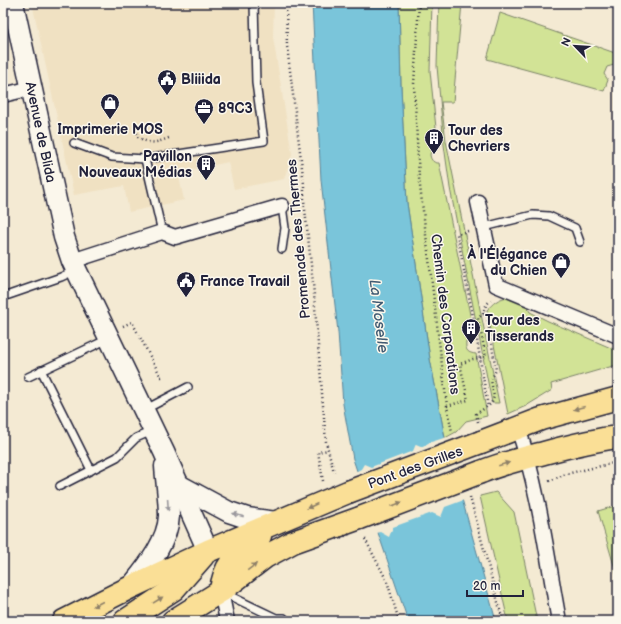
<svg xmlns="http://www.w3.org/2000/svg" width="621" height="624" font-family="'Balsamiq Sans',sans-serif">
<style>
.built{fill:#f0e1c2}
.green{fill:#d2e396;stroke:#7a8268}
.water{fill:#7ac5da;stroke:#57849a}
.pier{fill:#f4ead3}
.lines{fill:none;stroke-linecap:round;stroke-linejoin:round}
.service-casing{stroke:#22223b;stroke-width:10}
.minor-casing{stroke:#22223b;stroke-width:17}
.secondary-casing{stroke:#22223b;stroke-width:23}
.primary-casing{stroke:#22223b;stroke-width:25}
.path{stroke:#22223b;stroke-width:2.5;stroke-dasharray:1 3;stroke-linecap:butt}
.service{stroke:#fbf7ec;stroke-width:7}
.minor{stroke:#fbf7ec;stroke-width:14}
.secondary{stroke:#fbf7ec;stroke-width:20}
.primary{stroke:#fadf96;stroke-width:22}
.primary-bridge-casing{stroke:#22223b;stroke-width:25;stroke-linecap:butt}
.path-bridge{stroke:#22223b;stroke-width:2.5;stroke-dasharray:1 3;stroke-linecap:butt}
.primary-bridge{stroke:#fadf96;stroke-width:22}
.oneway{fill:#8e8068}
.oneway2{fill:#99979c}
.labels{text-anchor:middle;stroke-width:3;stroke-linejoin:round;paint-order:stroke}
.poi-label{font-size:14px;font-weight:bold;fill:#22223b;stroke:#fbf7ec;text-anchor:start}
.street-label{font-size:14px;fill:#22223b;stroke:#fbf7ec}
.water-label{font-size:15px;font-style:italic;fill:#415b73;stroke:#fbf7ec}
</style>
<rect width="100%" height="100%" fill="#f4ead3"/>
<filter id="ink" filterUnits="userSpaceOnUse"><feTurbulence type="fractalNoise" baseFrequency=".025" numOctaves="2"/><feDisplacementMap in="SourceGraphic" scale="8" xChannelSelector="R" yChannelSelector="G"/><feConvolveMatrix kernelMatrix="1 2 1 2 8 2 1 2 1" color-interpolation-filters="sRGB"/></filter>
<g filter="url(#ink)">
<path class="built" d="M32 3H274L273 37 292 154 284 179 234 189 228 162 178 173 184 200 129 212 124 186 74 195Z"/>
<g class="green">
<path d="M399 3H432L430 71 438 147 431 150 430 155C431 161 434 163 439 163L475 339 470 340 466 342C465 351 468 353 476 354L487 416 466 421 456 432 445 438 430 359 407 203 401 87Z"/>
<path d="M439 3H462L453 102H441L446 141 499 403H492L450 188 444 145 437 66Z"/>
<path d="M500 13 618 54 614 65 607 67 604 74 608 80 604 91 487 59Z"/>
<path d="M507 297 526 305 530 312 548 321 618 351V366H613L551 384 552 390 526 406 508 414 487 310C493 303 498 299 507 297Z"/>
<path d="M496 492 514 512 537 621H508L480 496Z"/>
<path d="M618 505V579L598 511Z"/>
</g>
<path class="water" d="M312 3H399L401 87 407 203 430 359 445 438 496 621H408L353 459 343 404 338 332 321 180Z"/>
<path class="pier" d="M447 437 464 500 445 507 441 517 432 513 393 527 389 537 380 532 377 533 355 472 361 469 364 464 371 467 413 451 416 444 423 447 428 443Z"/>
<g class="lines">
<g class="service-casing">
<g id="service">
<path d="M74 143 112 157 145 159 264 141 256 83 254 3"/>
<path d="M145 159 162 232"/>
<path d="M484 227 533 215 549 216 575 228 580 242"/>
<path d="M282 249 285 228 282 206"/>
<path d="M3 297 61 277 76 270"/>
<path d="M41 370 91 470"/>
<path d="M28 377 108 339"/>
<path d="M144 410 188 387"/>
<path d="M60 486 117 457 136 438 152 431"/>
<path d="M224 593 276 618H284"/>
</g>
</g>
<g class="minor-casing">
<g id="minor">
<path d="M3 95 32 88"/>
<path d="M478 202 496 285 618 336"/>
<path d="M72 261 162 232 175 237 282 206"/>
<path d="M518 428C539 490 547 556 559 621"/>
<path d="M221 591 227 621"/>
</g>
</g>
<g class="secondary-casing">
<g id="secondary">
<path d="M13 3 64 237 72 261 164 452 208 551"/>
<path d="M179 485 229 512 247 518 276 522"/>
<path d="M131 587C146 568 168 542 169 516 169 499 166 482 165 466"/>
</g>
</g>
<g class="primary-casing">
<g id="primary">
<path d="M481 442 541 419 618 398"/>
<path d="M481 472C500 464 520 459 540 454 566 447 591 440 618 437"/>
<path d="M221 591C224 562 238 554 260 536"/>
<path d="M64 621 131 587 208 551 348 492"/>
<path d="M125 621 174 589 203 556"/>
<path d="M173 621 221 591 265 557 293 542 360 518"/>
</g>
</g>
<g class="path">
<path d="M286 3 287 46 304 184V200L313 283 326 442 334 472"/>
<path d="M419 3 414 84 419 178 447 406 452 432"/>
<path d="M135 125 138 137C151 145 155 143 169 138"/>
<path d="M468 231 457 234 474 322 488 407"/>
<path d="M123 326 132 322 161 377 164 376"/>
<path d="M447 406 468 400 460 364 473 359 486 357 478 318 483 314C484 309 486 304 491 300"/>
<path d="M478 422 476 414 491 404 494 397 491 380 496 370 487 316 483 314"/>
<path d="M323 481 318 452 328 450"/>
<path d="M549 481 566 474 618 462"/>
<path d="M470 497 503 621"/>
<path d="M365 539 387 581 399 621"/>
</g>
<use href="#service" class="service"/>
<use href="#minor" class="minor"/>
<use href="#secondary" class="secondary"/>
<use href="#primary" class="primary"/>
<g class="primary-bridge-casing">
<g id="primary-bridge">
<path d="M348 492 481 442"/>
<path d="M360 518 481 472"/>
</g>
</g>
<path class="path-bridge" d="M337 539 350 534"/>
<use href="#primary-bridge" class="primary-bridge"/>
</g>
<defs><path id="oneway-solid" d="M-6-.8H1V-3.2L6.5 0L1 3.2V.8H-6Z"/></defs>
<g class="oneway">
<use href="#oneway-solid" transform="translate(579 408) rotate(165)"/>
<use href="#oneway-solid" transform="translate(504 464) rotate(-16)"/>
<use href="#oneway-solid" transform="translate(397 504) rotate(-21)"/>
<use href="#oneway-solid" transform="translate(312 506) rotate(156)"/>
<use href="#oneway-solid" transform="translate(252 567) rotate(-37)"/>
<use href="#oneway-solid" transform="translate(158 600) rotate(-32)"/>
<use href="#oneway-solid" transform="translate(98 604) rotate(153)"/>
</g>
<g class="oneway2">
<use href="#oneway-solid" transform="translate(168 505) rotate(86)"/>
<use href="#oneway-solid" transform="translate(238 515) rotate(-162)"/>
</g>
</g>
<defs>
<g id="civic-pin" transform="scale(1)"><path d="M0 17L-7.5 6A9.5 9.5 0 1 1 7.5 6Z" fill="#22223b" stroke="#fbf7ec"/><path d="M-.6-6.5H3V-4.5H.6V-3L4-1V1h2V6H-6V1h2V-1L-.6-3ZM-1.2 2.5V6h2.4V2.5Z" fill="#fff"/></g>
<g id="shop-pin" transform="scale(1)"><path d="M0 17L-7.5 6A9.5 9.5 0 1 1 7.5 6Z" fill="#22223b" stroke="#fbf7ec"/><path d="M-5-2.5h2.3a2.7 3.5 0 0 1 5.4 0H5L5.5 6h-11ZM-1.5-2.5h3a1.5 2.3 0 0 0-3 0Z" fill="#fff"/></g>
<g id="office-pin" transform="scale(1)"><path d="M0 17L-7.5 6A9.5 9.5 0 1 1 7.5 6Z" fill="#22223b" stroke="#fbf7ec"/><path d="M-6-3h4V-5.5h4V-3h4V5H-6ZM-1-4.5V-3h2v-1.5ZM-6 0V1H6V0Z" fill="#fff"/></g>
<g id="building-pin" transform="scale(1)"><path d="M0 17L-7.5 6A9.5 9.5 0 1 1 7.5 6Z" fill="#22223b" stroke="#fbf7ec"/><path d="M-4-6H4V6H1V3H-1V6H-4ZM-2.5-4.3h1.7v1.8h-1.7ZM.8-4.3h1.7v1.8H.8ZM-2.5-1h1.7V.8h-1.7ZM.8-1h1.7V.8H.8Z" fill="#fff"/></g>
</defs>
<g fill-rule="evenodd">
<use href="#civic-pin" x="167" y="79"/>
<use href="#shop-pin" x="110" y="103"/>
<use href="#office-pin" x="204" y="108"/>
<use href="#building-pin" x="434" y="138"/>
<use href="#building-pin" x="206" y="164"/>
<use href="#shop-pin" x="561" y="262"/>
<use href="#civic-pin" x="186" y="281"/>
<use href="#building-pin" x="471" y="328"/>
</g>
<g class="labels">
<g class="poi-label">
<text x="181" y="84">Bliiida</text>
<text x="218" y="113">89C3</text>
<text x="110" y="134" text-anchor="middle">Imprimerie MOS</text>
<text x="448" y="135">Tour des<tspan x="448" dy="16">Chevriers</tspan></text>
<text x="192" y="161" text-anchor="end">Pavillon<tspan x="192" dy="16">Nouveaux Médias</tspan></text>
<text x="547" y="259" text-anchor="end">À l'Élégance<tspan x="547" dy="16">du Chien</tspan></text>
<text x="200" y="286">France Travail</text>
<text x="485" y="325">Tour des<tspan x="485" dy="16">Tisserands</tspan></text>
</g>
<g class="street-label">
<text transform="translate(41 132) rotate(78)" y="5">Avenue de Blida</text>
<text transform="translate(298 239) rotate(-95)" y="5">Promenade des Thermes</text>
<text transform="translate(446 314) rotate(83)" y="5">Chemin des Corporations</text>
<text transform="translate(415 467) rotate(-20)" y="5">Pont des Grilles</text>
</g>
<g class="water-label">
<text transform="translate(379 316) rotate(83)" y="5">La Moselle</text>
</g>
</g>
<rect width="621" height="624" fill="none" stroke="#fbf7ec" stroke-width="16"/>
<rect x="8" y="8" width="605" height="608" fill="none" stroke="#22223b" stroke-width="1.5" filter="url(#ink)"/>
<g transform="translate(575 46) rotate(295)" stroke="#fbf7ec" stroke-width="3" paint-order="stroke">
<path d="M0-3L7 15L0 10L-7 15Z" fill="#22223b"/>
<text y="-6" font-size="11" font-weight="bold" text-anchor="middle" fill="#22223b">N</text>
</g>
<path d="M467 590v6h56v-6" fill="none" stroke="#22223b" stroke-width="2"/>
<text x="473" y="590" font-size="12" fill="#22223b" stroke="#fbf7ec" stroke-width="3" paint-order="stroke">20 m</text>
</svg>
